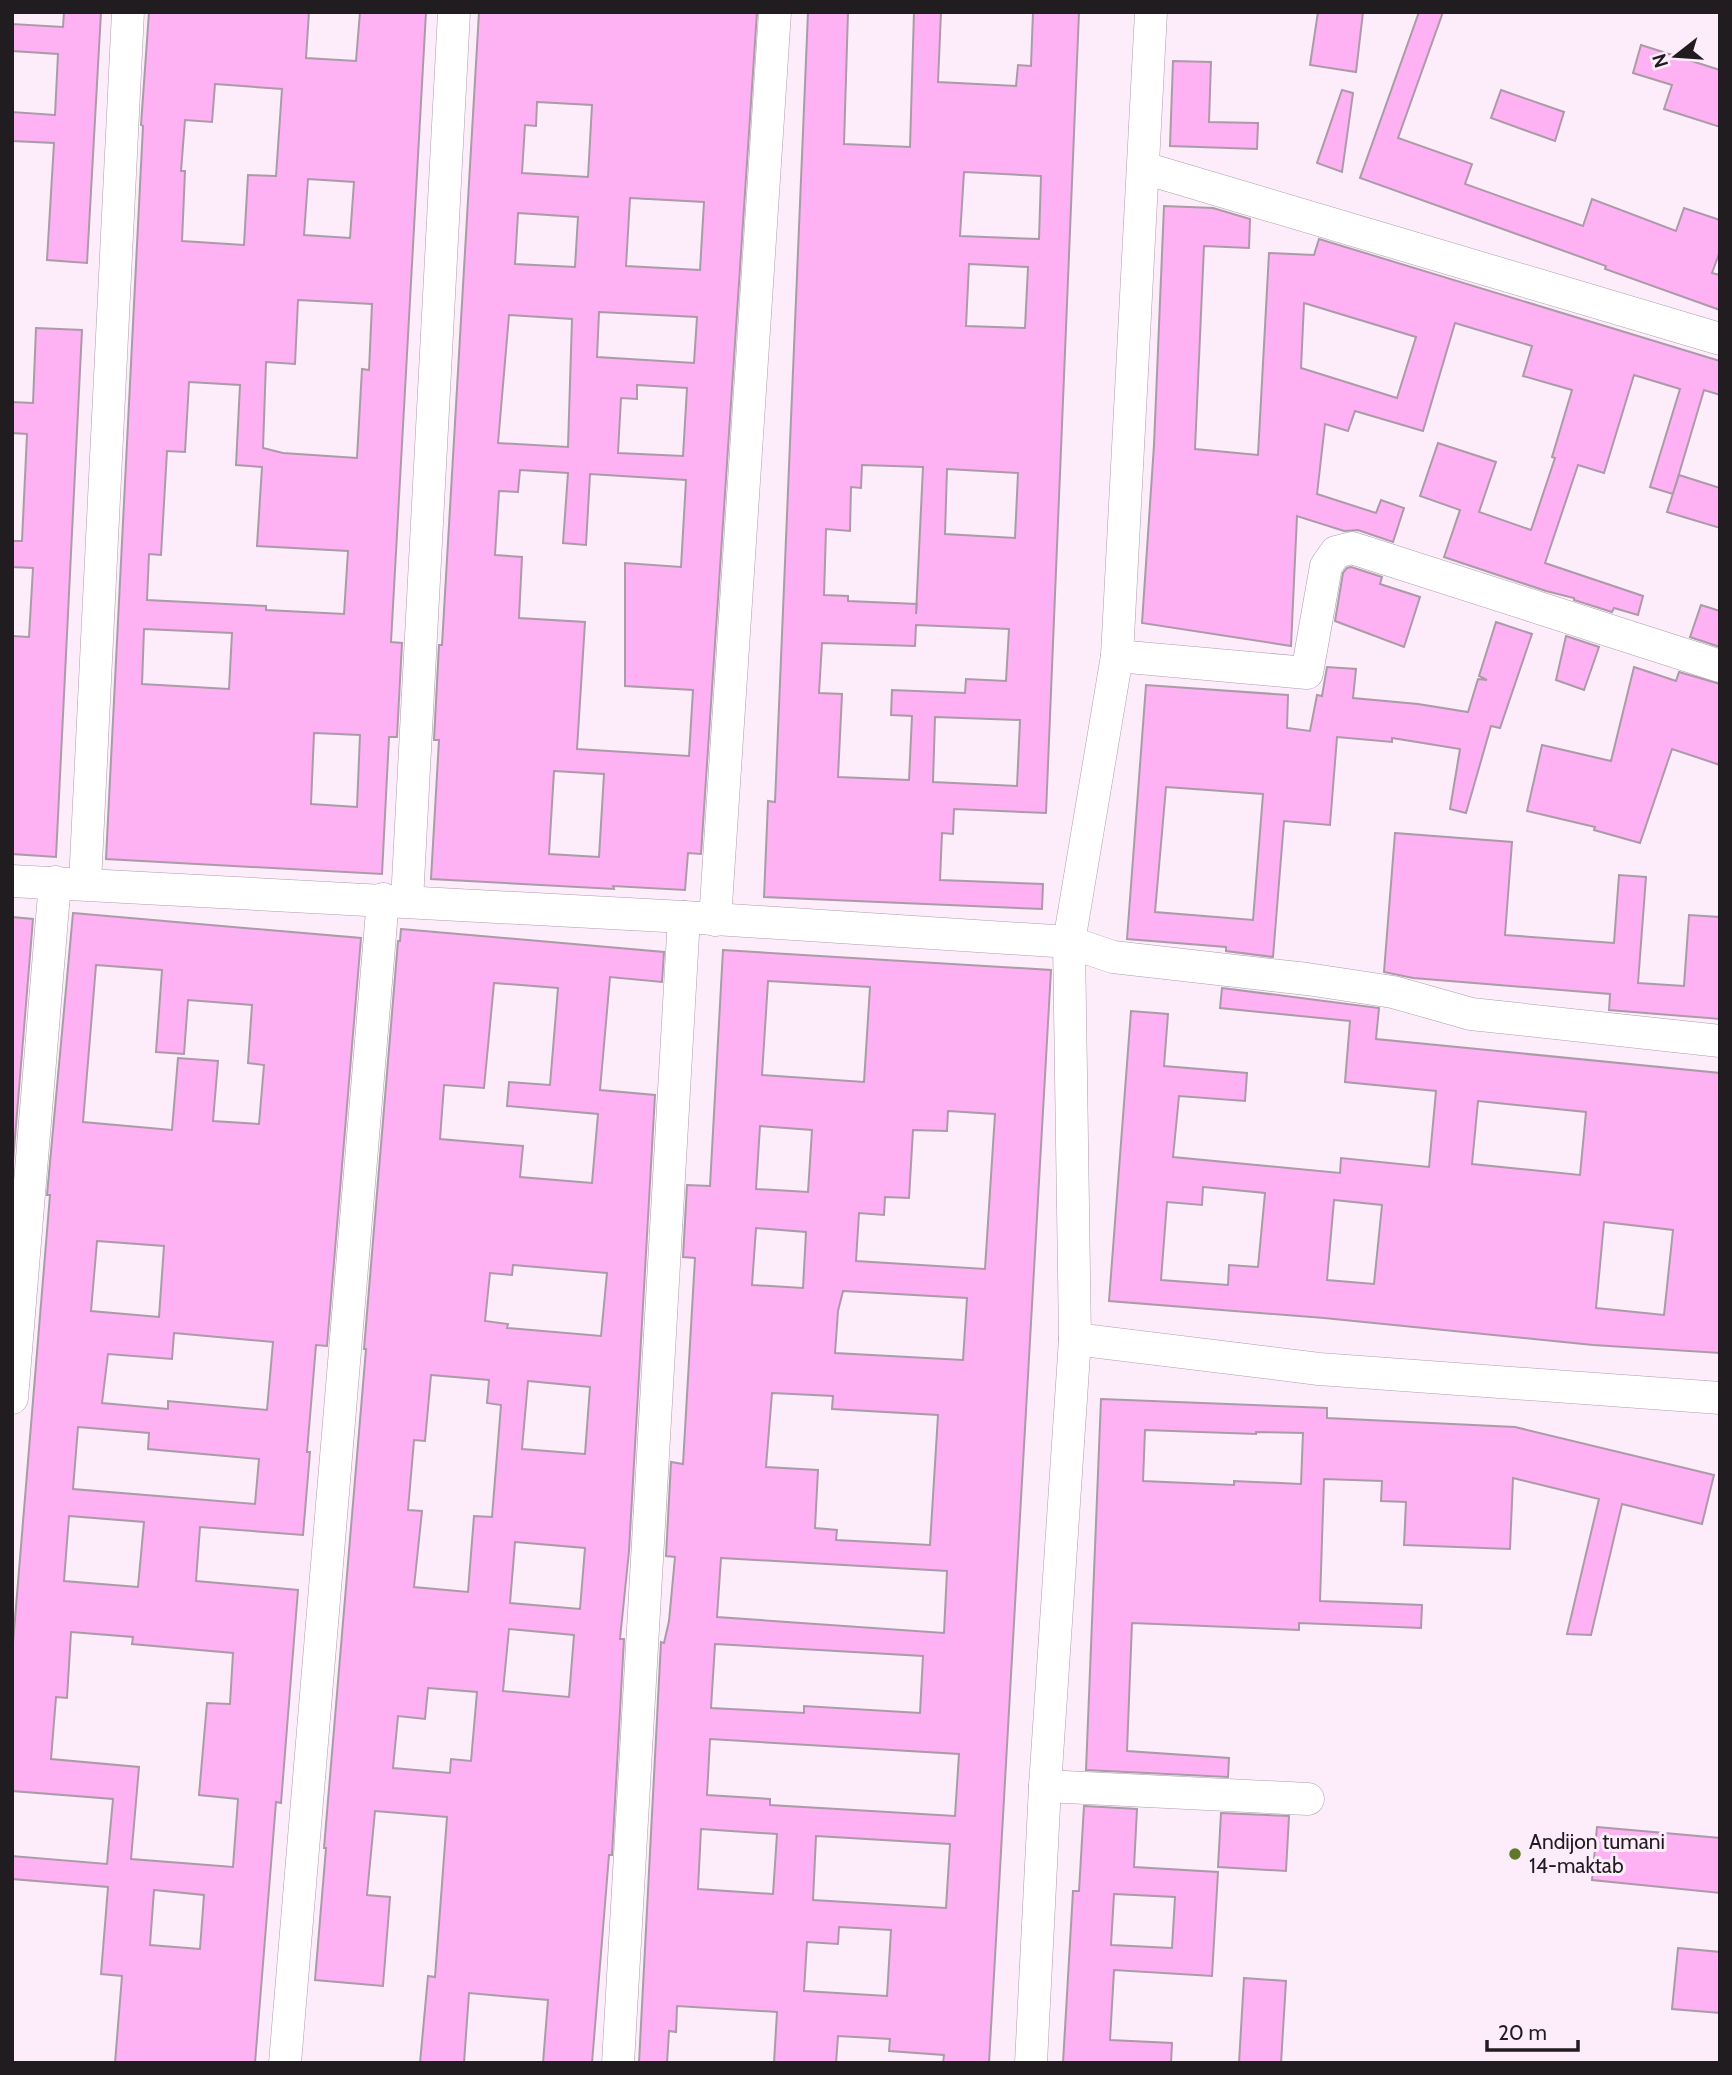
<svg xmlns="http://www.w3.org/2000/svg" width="1732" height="2075" font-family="Cabin,sans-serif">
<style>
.building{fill:#feb2f3;stroke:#ab9ba8;stroke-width:2;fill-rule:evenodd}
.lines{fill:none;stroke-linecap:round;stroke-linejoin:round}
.minor-casing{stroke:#ad9eab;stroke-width:33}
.minor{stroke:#fff;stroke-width:32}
.poi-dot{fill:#5f782a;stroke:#fdecfa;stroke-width:2.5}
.labels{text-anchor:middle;stroke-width:6;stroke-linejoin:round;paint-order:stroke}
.poi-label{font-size:21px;fill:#211c20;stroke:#fdecfa;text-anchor:start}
</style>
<rect width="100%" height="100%" fill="#fdecfa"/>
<g class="building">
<path d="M64 12H101L87 263 47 260 54 143 12 141V112L55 115 58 54 12 51V24L63 27Z"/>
<path d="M149 12H309L306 58 356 61 360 12H426L391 642 402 643 397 737H389L382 874 106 859 143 126 141 125ZM215 84 282 89 276 176 248 175 244 245 182 241 185 171H181L185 120 212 122ZM308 179 354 182 350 238 304 235ZM298 300 372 304 369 370 362 369 357 458 283 453 263 448 266 362 295 364ZM189 382 240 385 236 465 262 467 257 546 348 551 344 614 266 610V606L147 600 149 554 161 555 167 451 185 452ZM144 629 232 633 229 689 142 684ZM314 733 360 735 357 807 311 804Z"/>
<path d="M479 12H757L701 854 688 853 685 890 613 886 614 889 431 879 439 740H434L439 645H442ZM537 102 592 105 588 177 522 173 525 125 536 126ZM630 198 704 202 700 270 626 266ZM518 213 578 217 575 267 515 264ZM599 312 697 317 694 363 597 357ZM509 315 572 319 568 447 498 443ZM637 385 687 388 683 456 618 453 621 398 637 399ZM520 470 568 473 563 543 586 545 590 474 686 480 681 567 625 563V686L693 690 689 756 577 749 585 622 519 618 522 557 495 555 499 491 518 492ZM554 771 604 774 599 857 549 854Z"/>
<path d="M808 12H848L844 144 910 147 914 12H941L938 82 1016 86 1018 65 1031 66 1033 12H1079L1046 813 954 809 953 834 942 833 940 880 1043 884 1042 909 764 897 768 801 775 802ZM964 172 1041 176 1039 239 960 236ZM969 264 1028 267 1025 328 966 326ZM862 465 923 467 916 614 917 604 848 601V596L824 595 826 529 850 531 851 487 861 488ZM947 469 1018 473 1015 538 945 534ZM916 625 1009 629 1006 681 966 679 965 693 892 690 891 715 912 716 909 780 838 777 842 694 819 693 822 643 915 646ZM935 717 1020 720 1017 786 933 782Z"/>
<path d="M1318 12H1363L1356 72 1310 65Z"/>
<path d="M1419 12H1443L1398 138 1472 164 1465 184 1583 226 1592 199 1676 231 1684 208 1720 220V251L1712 273 1720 275V310L1605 269 1606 266 1360 178Z"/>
<path d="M1641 45 1720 70V127L1664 109 1672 85 1633 73Z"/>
<path d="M1173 61 1211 62 1209 122 1258 123 1257 149 1170 146Z"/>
<path d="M1342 90 1353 93 1342 172 1317 163Z"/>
<path d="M1501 90 1564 112 1555 141 1491 118Z"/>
<path d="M1164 206 1213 208 1250 219 1249 248 1204 246 1195 449 1258 455 1269 253 1314 255 1319 239 1720 361V395L1704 390 1673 494 1650 487 1680 389 1634 375 1604 473 1578 465 1545 563 1643 596 1638 615 1614 608 1612 612 1574 600V598L1546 591 1444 557 1460 510 1420 496 1438 443 1496 462 1479 512 1531 530 1555 458 1552 457 1572 390 1523 376 1532 346 1455 323 1423 431 1355 411 1348 431 1325 424 1317 494 1376 513 1381 500 1404 508 1393 542 1358 530 1344 531 1297 516 1291 646 1142 623 1154 445ZM1304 303 1416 337 1397 398 1301 368Z"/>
<path d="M36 328 82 330 56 857 12 854V636L29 637 33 568 12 567V541H22L27 434 12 433V402L33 403Z"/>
<path d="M1679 475 1720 488V528L1667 512Z"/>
<path d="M1351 567 1382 577 1380 584 1420 597 1404 647 1335 621 1343 573 1347 568Z"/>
<path d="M1701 605 1720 611V647L1690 637Z"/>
<path d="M1496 622 1532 634 1500 728 1491 726 1466 813 1450 809 1460 749 1392 738V742L1337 737 1330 825 1284 821 1273 957 1226 951V947L1127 939 1146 685 1288 695 1287 728 1310 731 1317 695 1322 696 1327 667 1356 669 1353 698 1418 704 1468 712 1478 679 1487 680 1479 676ZM1166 787 1263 794 1253 920 1155 912Z"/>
<path d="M1566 636 1599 647 1584 690 1556 680Z"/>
<path d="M1634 667 1676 681 1679 672 1720 684V765L1672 749 1640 843 1594 830 1595 827 1527 811 1542 745 1611 761Z"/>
<path d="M1395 833 1512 842 1505 935 1614 943 1619 875 1646 877 1638 983 1684 986 1689 915 1720 917V1019L1609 1010 1610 994 1413 978 1384 972Z"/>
<path d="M73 913 361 938 327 1346 316 1345 307 1452H310L303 1535 200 1527 196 1581 298 1590 281 1803 276 1802 255 2063H115L122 1976 101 1974 108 1887 12 1879V1856L107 1864 113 1799 12 1791V1655L50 1195H47ZM96 965 162 970 156 1052 184 1054 188 1000 252 1005 248 1063 264 1065 259 1124 213 1121 218 1061 178 1058 172 1130 83 1122ZM97 1241 164 1246 159 1317 91 1311ZM174 1333 273 1342 267 1410 168 1401V1409L102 1403 108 1354 172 1359ZM78 1427 149 1433 148 1449 259 1459 255 1504 73 1489ZM69 1516 144 1522 138 1587 64 1581ZM71 1632 133 1637 132 1644 233 1653 230 1704 207 1703 199 1795 238 1799 233 1867 131 1859 139 1767 51 1759 56 1697 67 1698ZM154 1890 204 1895 200 1949 150 1945Z"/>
<path d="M12 917 33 919 12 1174Z"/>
<path d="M401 929 664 952 662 982 610 977 600 1090 655 1095 629 1551 620 1639H624L612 1855H609L592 2063H543L548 2000 469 1993 464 2063H420L428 1976 435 1977 447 1817 375 1811 367 1895 390 1897 383 1986 315 1980 326 1848H324L366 1349H364L398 941H400ZM494 983 558 988 550 1085 509 1082 507 1106 598 1114 592 1183 520 1177 523 1146 440 1139 444 1085 484 1088ZM513 1265 607 1273 601 1336 507 1328 508 1324 485 1321 490 1273 512 1275ZM431 1375 489 1380 487 1403 501 1405 492 1517 474 1516 468 1592 414 1587 422 1511 408 1510 414 1440 425 1441ZM528 1381 590 1387 585 1454 522 1449ZM515 1542 585 1548 580 1609 510 1603ZM509 1629 574 1635 569 1697 503 1691ZM428 1688 477 1692 471 1761 451 1759 450 1773 393 1768 398 1716 425 1719Z"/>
<path d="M723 950 1051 970 989 2063H943L944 2055 889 2051 890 2039 838 2036 836 2063H774L777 2012 677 2006 676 2032 669 2031 667 2063H639L661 1642 664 1643 669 1621 675 1557 666 1556 671 1462 683 1464 695 1258 683 1257 687 1185 710 1186ZM768 981 870 987 864 1082 762 1075ZM948 1111 995 1114 985 1269 856 1261 859 1213 884 1215 885 1197 909 1198 913 1130 947 1131ZM760 1126 812 1130 808 1192 756 1189ZM756 1228 806 1232 803 1288 752 1285ZM843 1291 967 1298 963 1360 835 1353 838 1311ZM772 1393 833 1396 832 1409 938 1415 930 1545 836 1540 837 1530 815 1528 818 1470 766 1467ZM721 1558 947 1571 944 1633 717 1617ZM715 1644 923 1656 920 1713 804 1706V1713L711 1708ZM710 1739 959 1754 955 1816 770 1805V1799L707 1795ZM701 1829 777 1834 773 1894 698 1889ZM816 1836 950 1844 946 1908 813 1900ZM839 1927 891 1930 887 1996 804 1991 807 1942 838 1944Z"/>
<path d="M1222 988 1379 1008 1376 1039 1720 1073V1353L1593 1345 1324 1318 1109 1301 1131 1011 1168 1014 1164 1066 1247 1073 1245 1101 1179 1096 1173 1157 1340 1173 1341 1158 1429 1167 1436 1091 1345 1082 1350 1021 1220 1008ZM1478 1101 1586 1112 1580 1175 1472 1164ZM1203 1187 1265 1193 1258 1267 1229 1265 1228 1285 1161 1280 1167 1202 1202 1205ZM1334 1200 1382 1205 1374 1284 1327 1280ZM1604 1222 1673 1230 1664 1315 1596 1308Z"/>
<path d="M1101 1399 1327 1408V1418L1515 1427 1714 1475 1702 1524 1622 1504 1591 1635 1567 1634 1599 1499 1513 1478 1510 1549 1404 1545 1406 1502 1381 1501 1382 1481 1324 1479 1320 1601 1422 1605 1421 1628 1299 1623V1630L1132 1623 1127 1751 1229 1758 1228 1777 1086 1770ZM1145 1430 1256 1434V1432L1303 1433 1301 1484 1234 1481V1485L1143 1481Z"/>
<path d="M1084 1806 1137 1809 1134 1867 1218 1872 1212 1976 1114 1970 1110 2040 1172 2043 1171 2063H1063L1073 1891H1079ZM1114 1894 1175 1897 1172 1948 1111 1945Z"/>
<path d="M1221 1813 1289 1816 1286 1871 1218 1867Z"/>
<path d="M1597 1827 1720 1838V1893L1592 1880Z"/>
<path d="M1678 1948 1720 1952V2013L1672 2009Z"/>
<path d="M1244 1978 1286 1981 1281 2063H1239Z"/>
</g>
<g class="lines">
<g class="minor-casing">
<g id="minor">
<path d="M1144 168 1720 339"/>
<path d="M1117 656 1307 673 1326 566 1336 552 1352 548 1720 666"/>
<path d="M12 881 684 917 1069 942 1113 957 1307 979 1393 992 1471 1014 1720 1041"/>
<path d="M85 883 128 12"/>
<path d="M407 901 454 12"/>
<path d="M715 920 775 12"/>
<path d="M1075 1339 1319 1369 1720 1398"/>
<path d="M12 1398 55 882"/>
<path d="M1045 1786 1308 1799"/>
<path d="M285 2063 383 899"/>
<path d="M618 2063 684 917"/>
<path d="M1031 2063 1045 1786 1075 1339 1069 942 1117 656 1151 12"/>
</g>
</g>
<use href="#minor" class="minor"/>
</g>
<circle class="poi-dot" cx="1515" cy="1854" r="7"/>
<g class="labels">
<g class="poi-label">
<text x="1529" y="1849">Andijon tumani<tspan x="1529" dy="24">14-maktab</tspan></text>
</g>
</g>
<rect width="1732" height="2075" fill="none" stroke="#211c20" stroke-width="28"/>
<g transform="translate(1676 56) rotate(253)" stroke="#fdecfa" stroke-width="5" paint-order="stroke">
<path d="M0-5L12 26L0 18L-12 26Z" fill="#211c20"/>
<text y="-10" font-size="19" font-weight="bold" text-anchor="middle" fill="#211c20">N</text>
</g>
<path d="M1487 2040v10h91v-10" fill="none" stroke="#211c20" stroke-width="3.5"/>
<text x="1498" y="2040" font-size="21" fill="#211c20" stroke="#fdecfa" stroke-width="5" paint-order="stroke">20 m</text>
</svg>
